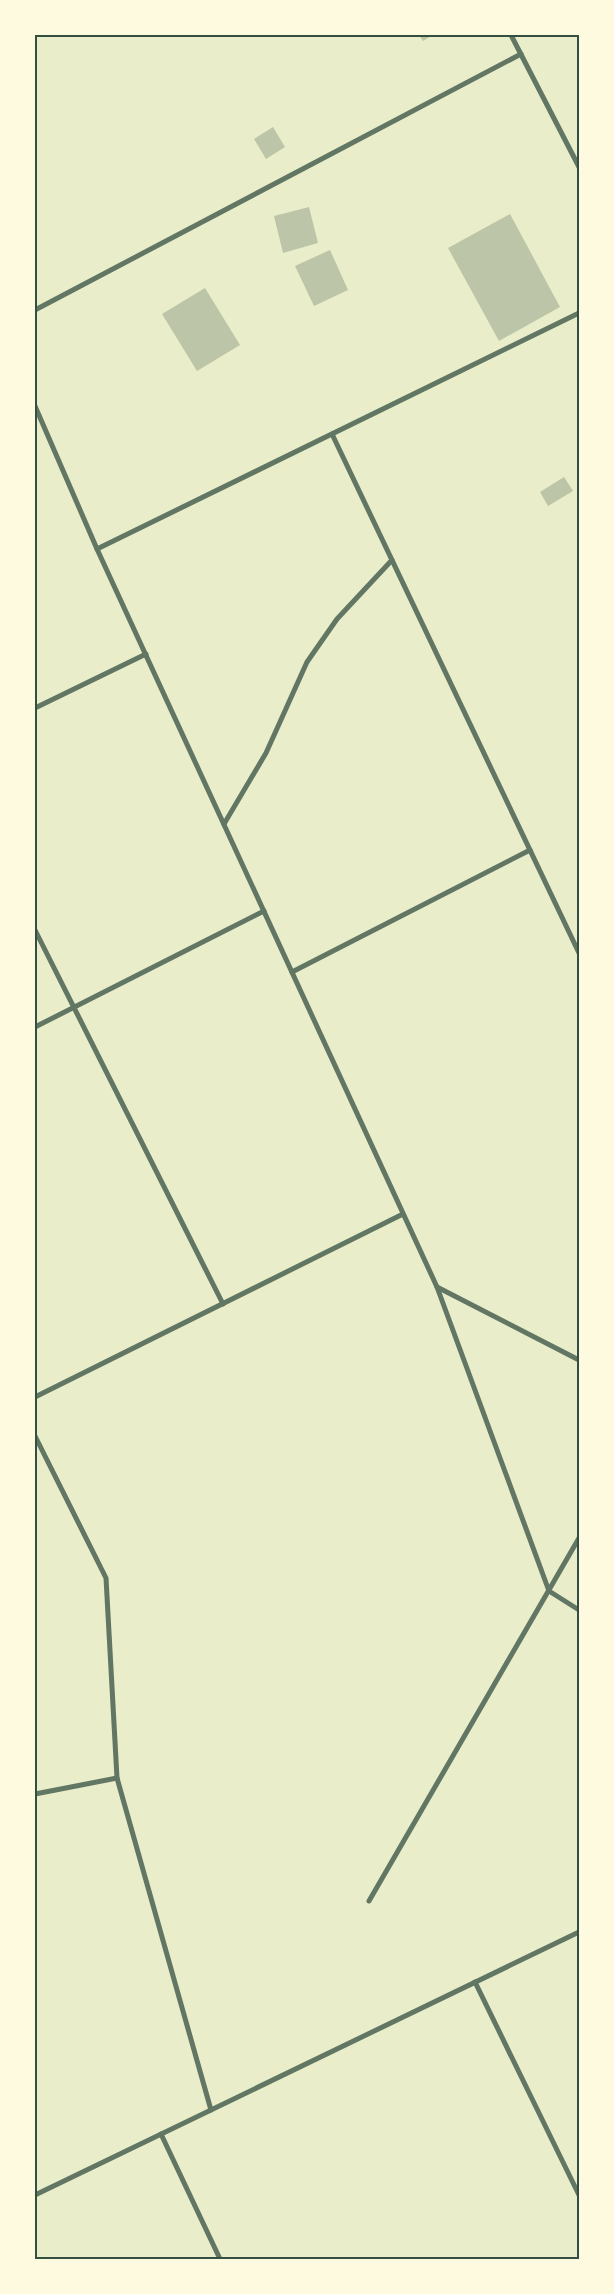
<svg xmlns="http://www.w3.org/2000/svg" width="614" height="2294" font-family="'Alegreya Sans',sans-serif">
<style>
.building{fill:#bcc5a7}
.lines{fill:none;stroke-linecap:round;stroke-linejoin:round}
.minor{stroke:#617663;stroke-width:5}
.neatline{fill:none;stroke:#344e41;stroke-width:2}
</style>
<rect width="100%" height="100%" fill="#e9edc9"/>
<g class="building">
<path d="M419 35H433L423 41Z"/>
<path d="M273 127 285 147 266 159 254 139Z"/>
<path d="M309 207 318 243 283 253 274 216Z"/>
<path d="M510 214 560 307 499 341 448 248Z"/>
<path d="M330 250 348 290 314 306 295 266Z"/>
<path d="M205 288 240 345 197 371 162 314Z"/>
<path d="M564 477 573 491 548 506 540 492Z"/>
</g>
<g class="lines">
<g class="minor">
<path d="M511 35 579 167"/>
<path d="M35 310 521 54"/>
<path d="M35 406 97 549 437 1287 549 1591 579 1610"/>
<path d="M332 434 579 953"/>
<path d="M97 549 579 313"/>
<path d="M35 708 146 654"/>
<path d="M224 824 266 753 307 662 337 619 392 560"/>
<path d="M35 930 223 1304"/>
<path d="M292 972 530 850"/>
<path d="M35 1027 264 911"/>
<path d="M437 1287 579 1360"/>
<path d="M35 1397 403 1214"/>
<path d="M35 1436 106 1578 117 1778 211 2110"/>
<path d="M35 1794 117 1778"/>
<path d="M369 1901 579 1538"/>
<path d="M475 1982 579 2195"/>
<path d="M161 2134 220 2259"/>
<path d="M35 2195 579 1932"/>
</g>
</g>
<rect width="614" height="2294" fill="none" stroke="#fefae0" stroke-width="72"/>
<rect x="36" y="36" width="542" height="2222" class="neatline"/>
</svg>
